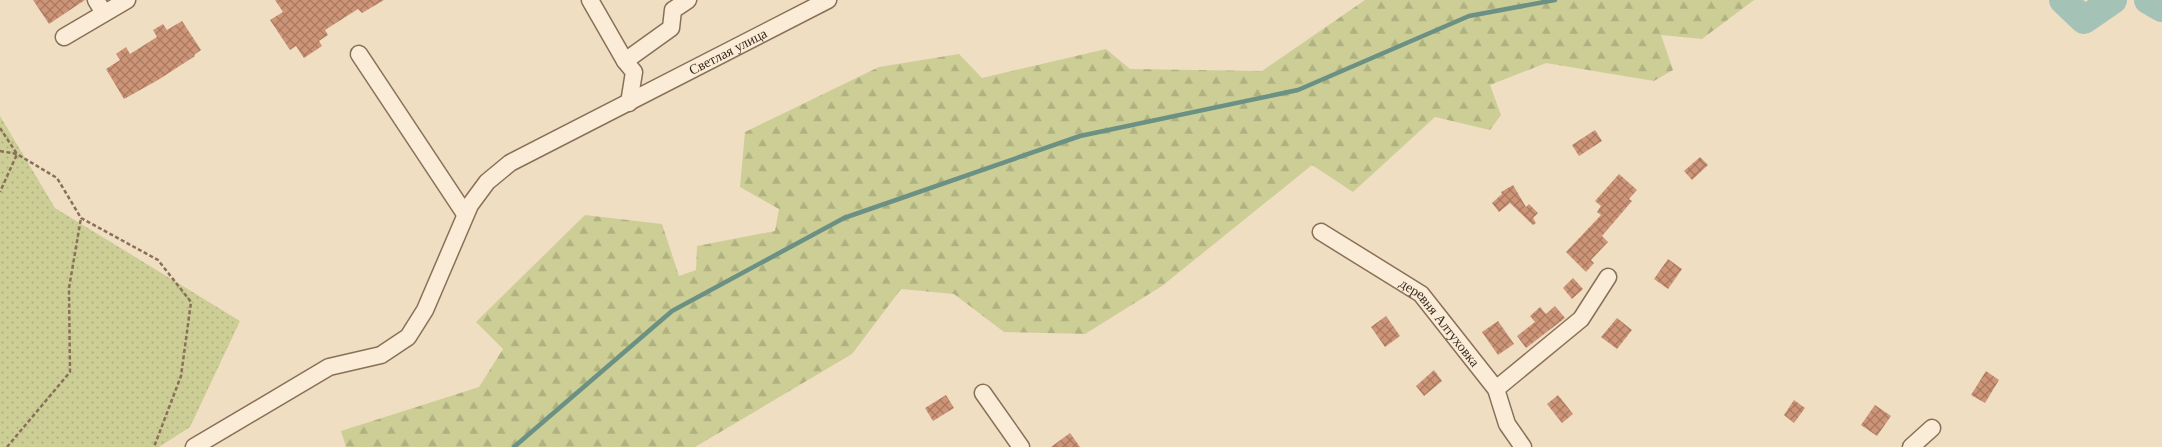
<svg xmlns="http://www.w3.org/2000/svg" width="2162" height="447" font-family="Georgia,serif">
<style>
.grass{fill:url(#grass-dots)}
.forest{fill:url(#forest-firs)}
.lines{fill:none;stroke-linecap:round;stroke-linejoin:round}
.stream{stroke:#6b9084;stroke-width:4.5}
.river{stroke:#a5c2b7;stroke-width:28}
.building{fill:url(#building-cross-hatch)}
.minor-casing{stroke:#8a6f59;stroke-width:19}
.path{stroke:#8a6f59;stroke-width:2.5;stroke-dasharray:4 2.5;stroke-linecap:butt}
.minor{stroke:#faecd6;stroke-width:16}
.labels{text-anchor:middle;stroke-width:4;stroke-linejoin:round;paint-order:stroke}
.street-label{font-size:14px;fill:#39291d;stroke:#f6e9d2}
</style>
<defs>
<pattern id="grass-dots" width="8" height="8" patternUnits="userSpaceOnUse" patternTransform="scale(1.25)"><rect width="8" height="8" fill="#ccce96"/><path d="M2 2h.1M6 6h.1" fill="none" stroke="#b0b181" stroke-width="1.8" stroke-linecap="round"/></pattern>
<pattern id="forest-firs" width="22" height="20" patternUnits="userSpaceOnUse" patternTransform="scale(1.25)"><rect width="22" height="20" fill="#ccce96"/><path d="M5 1l3.5 6h-7zM16 11l3.5 6h-7z" fill="#b0b181"/></pattern>
<pattern id="building-cross-hatch" width="8" height="8" patternUnits="userSpaceOnUse" patternTransform="scale(1.25)"><rect width="8" height="8" fill="#ce9477"/><path d="M0 0l8 8M0 8l8-8" fill="none" stroke="#a87961"/></pattern>
</defs>
<rect width="100%" height="100%" fill="#efdec2"/>
<path class="grass" d="M0 116 55 208 240 321 190 427 159 447H0Z"/>
<path class="forest" d="M1365 0H1754L1702 39 1661 35 1673 70 1654 81 1546 63 1490 85 1501 115 1490 130 1435 117 1353 192 1312 165 1162 286 1085 334 1004 332 954 294 901 289 852 354 695 447H346L341 431 479 387 503 349 476 322 585 215 662 224 679 276 696 270 697 246 775 231 779 209 740 187 745 132 879 67 959 54 982 78 1106 49 1130 69 1262 71Z"/>
<g class="lines">
<path class="stream" d="M514 447 672 311 844 218 1080 136 1298 90 1469 16 1555 0"/>
<g class="river">
<path d="M2063 0 2084 20 2113 0"/>
<path d="M2148 0 2162 8"/>
</g>
</g>
<g class="building">
<path d="M33 0H85L49 24Z"/>
<path d="M275 0H384L362 13 358 9 325 30 328 35 319 41 322 46 304 58 296 46 290 50 270 20 283 12Z"/>
<path d="M182 21 201 50 194 55 195 56 158 80 124 99 106 69 120 60 116 54 126 47 130 54 157 37 153 30 163 24 167 30Z"/>
<path d="M1595 130 1602 141 1579 156 1572 145Z"/>
<path d="M1700 157 1708 165 1692 180 1684 171Z"/>
<path d="M1619 174 1637 190 1629 199 1632 201 1602 236 1608 242 1591 260 1594 263 1586 272 1566 252 1601 215 1597 212 1601 206 1595 201Z"/>
<path d="M1513 185 1526 207 1529 204 1538 213 1533 218 1536 223 1533 225 1510 203 1499 212 1492 203 1502 194 1501 192Z"/>
<path d="M1668 259 1682 269 1668 289 1654 279Z"/>
<path d="M1573 278 1583 289 1572 299 1563 288Z"/>
<path d="M1555 306 1565 318 1526 348 1517 336 1535 322 1530 316 1540 307 1546 314Z"/>
<path d="M1386 316 1400 336 1385 347 1371 327Z"/>
<path d="M1617 318 1632 330 1617 349 1601 337Z"/>
<path d="M1498 321 1514 344 1498 355 1482 332Z"/>
<path d="M1434 370 1442 381 1424 396 1416 386Z"/>
<path d="M1986 371 1999 380 1985 403 1971 395Z"/>
<path d="M946 395 954 408 933 421 925 408Z"/>
<path d="M1558 395 1573 414 1562 423 1547 404Z"/>
<path d="M1794 400 1805 408 1794 423 1784 415Z"/>
<path d="M1875 405 1891 416 1877 436 1861 425Z"/>
<path d="M1070 433 1080 447H1051Z"/>
</g>
<g class="lines">
<g class="minor-casing">
<g id="minor">
<path d="M96 0 104 13"/>
<path d="M590 0 625 61"/>
<path d="M64 37 127 0"/>
<path d="M359 54 465 214"/>
<path d="M629 103 634 72 625 61 671 28 673 10 688 0"/>
<path id="s1" d="M1321 232 1421 294 1496 389 1507 424 1523 447"/>
<path d="M1496 389 1581 319 1608 277"/>
<path d="M983 393 1021 447"/>
<path id="s2" d="M194 447 329 367 381 355 408 337 425 310 470 205 487 182 510 163 828 0"/>
<path d="M1911 447 1932 428"/>
</g>
</g>
<g class="path">
<path d="M0 128 17 154 0 192"/>
<path d="M0 151 17 154 57 178 81 218 158 260 191 302 181 376 154 447"/>
<path d="M7 447 70 372 69 288 81 218"/>
</g>
<use href="#minor" class="minor"/>
</g>
<g class="labels">
<g class="street-label">
<text dy="5" stroke="none"><textPath href="#s2" startOffset="692">Светлая улица</textPath></text>
<text dy="5" stroke="none"><textPath href="#s1" startOffset="151">деревня Алтуховка</textPath></text>
</g>
</g>
</svg>
